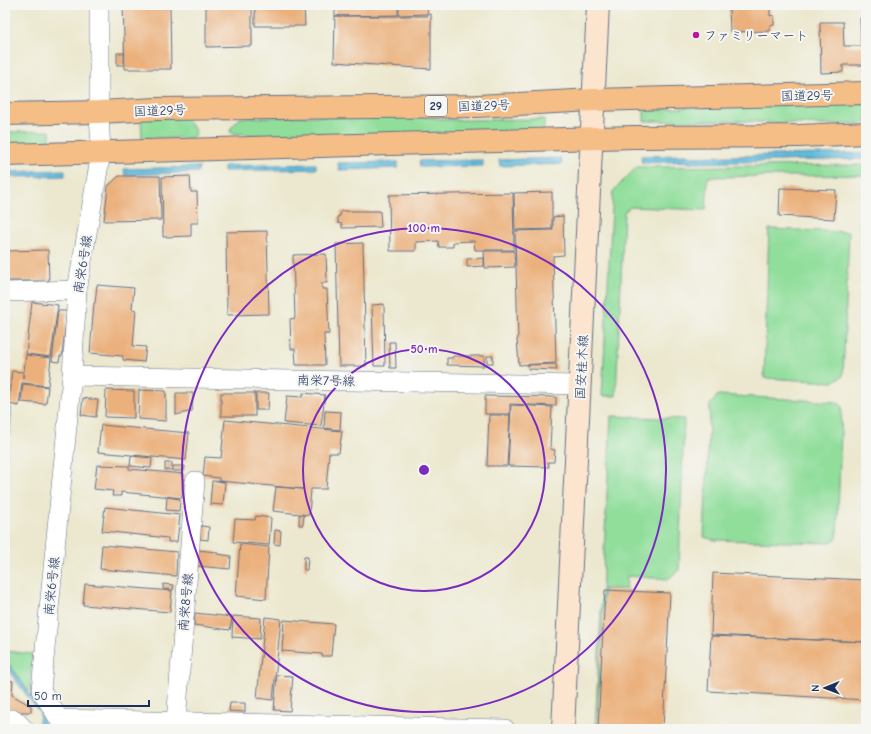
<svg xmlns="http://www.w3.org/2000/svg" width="871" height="734" font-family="'Comic Neue','Klee One',sans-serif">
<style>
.green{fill:#91de9b;stroke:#56867c}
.water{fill:#5ebbdc;stroke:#3c759d}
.building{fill:#ebb07b}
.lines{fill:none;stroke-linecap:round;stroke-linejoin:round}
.minor-casing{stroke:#647086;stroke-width:20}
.secondary-casing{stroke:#647086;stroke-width:24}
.trunk-casing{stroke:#647086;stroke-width:24}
.minor{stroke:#fff;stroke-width:19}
.secondary{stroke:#fbe5cf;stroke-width:22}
.trunk{stroke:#f6be87;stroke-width:22}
.ring{fill:none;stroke:#7b2cbf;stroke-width:2}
.poi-dot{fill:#b5179e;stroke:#f6f6f2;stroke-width:1.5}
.labels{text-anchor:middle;stroke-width:4;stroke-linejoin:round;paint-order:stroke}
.shield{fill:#f6f6f2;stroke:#5d6b8a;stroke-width:1}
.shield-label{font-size:12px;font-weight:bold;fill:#1b2f5e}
.poi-label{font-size:13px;fill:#1b2f5e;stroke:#f6f6f2;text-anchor:start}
.street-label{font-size:13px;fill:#1b2f5e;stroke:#f6f6f2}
.centre{fill:#7b2cbf;stroke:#f6f6f2;stroke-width:2}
.ring-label{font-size:12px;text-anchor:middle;font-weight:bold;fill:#7b2cbf;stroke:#f6f6f2;stroke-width:4;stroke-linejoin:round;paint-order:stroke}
</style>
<rect width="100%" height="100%" fill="#f6f6f2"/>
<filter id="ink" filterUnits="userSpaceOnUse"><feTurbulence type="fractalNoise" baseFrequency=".025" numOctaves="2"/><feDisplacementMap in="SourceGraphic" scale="8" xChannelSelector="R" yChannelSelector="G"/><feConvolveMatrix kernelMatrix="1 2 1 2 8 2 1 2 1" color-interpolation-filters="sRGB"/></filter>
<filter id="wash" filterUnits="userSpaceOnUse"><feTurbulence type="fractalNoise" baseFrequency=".012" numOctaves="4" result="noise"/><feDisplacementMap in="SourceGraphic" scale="16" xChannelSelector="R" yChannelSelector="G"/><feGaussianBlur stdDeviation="0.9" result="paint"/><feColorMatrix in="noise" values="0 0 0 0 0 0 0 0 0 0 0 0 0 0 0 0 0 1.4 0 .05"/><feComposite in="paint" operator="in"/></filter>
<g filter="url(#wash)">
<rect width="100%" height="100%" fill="#ece8cf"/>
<g class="green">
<path d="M866 103V123L823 125 742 121H644V110L696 107Z"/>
<path d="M392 114 455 120 544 119V132L292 138 233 133 230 132 231 128 240 118Z"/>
<path d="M184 117 195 130V134L192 138H142L141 118Z"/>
<path d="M50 131V143L5 145V132Z"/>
<path d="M866 165V175L708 177 706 210 630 207 624 212 616 396H602L613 191 637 167Z"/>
<path d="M769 229 849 232 843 376 833 382 764 378Z"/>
<path d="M718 395 837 402 842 406 837 538 829 543 714 540 704 537 710 405Z"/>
<path d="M611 416 684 419 679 570 668 579 627 576 626 589H604L597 729H595Z"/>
<path d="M5 651 33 654 29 692 5 658Z"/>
</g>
<g class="water">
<path d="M866 153V159L688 163 686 161 642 163 641 156 688 155 690 157Z"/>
<path d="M561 158 562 164 500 166 499 160Z"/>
<path d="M483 160V166L420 167 419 161Z"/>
<path d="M398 162V168L339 170 338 163Z"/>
<path d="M316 164V169L224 171V166Z"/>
<path d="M199 167 198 172 125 175 124 169Z"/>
<path d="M65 170V176L5 177V172Z"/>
<path d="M5 407H11V415L5 471V439L8 411H5Z"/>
<path d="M5 660 44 713 43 729H38L40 713 5 666Z"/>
</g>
<g id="blocks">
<g class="building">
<path d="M123 5H170L171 69H125Z"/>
<path d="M206 5H252V46L206 47Z"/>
<path d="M255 5H304L305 26H255Z"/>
<path d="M335 5H398V15L335 16Z"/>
<path d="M399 5H428L427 14 399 15Z"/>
<path d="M770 6V16L774 15V25L770 26V31L730 32 729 7Z"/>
<path d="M428 14H431V69L334 62 335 16H428Z"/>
<path d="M860 18H866V71H864V44L861 43Z"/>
<path d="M820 22H843L844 46H863V65H843V72L821 73Z"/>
<rect x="117" y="53" width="7" height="12"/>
<path d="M119 176H160L161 220 104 221 108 186Z"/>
<path d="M190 176 191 192H197L198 223H191V236L163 237 162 177Z"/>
<path d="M780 188 836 190 834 219 779 216Z"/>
<path d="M552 192V229L515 230 514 193Z"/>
<path d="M513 193 514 250H475L474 241 453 242V247H439L438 241 416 242V251H390L389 195Z"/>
<path d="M341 211H380L381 227 342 228V224L338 223V216H340Z"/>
<path d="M563 216 564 255 553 256 556 363 519 365 517 339H518L515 231 553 230V217Z"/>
<path d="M267 231 269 314 227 315 226 232Z"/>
<path d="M363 243 366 366H339L336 244Z"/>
<path d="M48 250 49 281H5V251Z"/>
<path d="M484 251H514L515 267 485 268Z"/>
<path d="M326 254 327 283H322V289H327L329 334H324L325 365H296L295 349H291L290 319 295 318 293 255Z"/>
<path d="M484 258V266L467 267V259Z"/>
<path d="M97 285 134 288 132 309 136 310 133 346 146 347 144 362 123 360V356L90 353 94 303H95Z"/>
<path d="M32 302 58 305 51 357 26 354Z"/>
<path d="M384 304 385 366H374L372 305Z"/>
<path d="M58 311H67L62 356H60L59 362 52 361Z"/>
<path d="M389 342H395L396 368H390Z"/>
<path d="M26 355 51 358 48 386 22 383 19 406 8 404 12 371 23 372V378Z"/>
<path d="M453 356H484V366L447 365V358H453Z"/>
<rect x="487" y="356" width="6" height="7"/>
<path d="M556 364 557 370 528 369V365Z"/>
<path d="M23 384 48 387 46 404 21 402Z"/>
<path d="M106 390 134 391V418L105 417Z"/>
<path d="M139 390 166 391V421L138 419Z"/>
<path d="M176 393H193L192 411 176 415Z"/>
<rect x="221" y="393" width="34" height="23"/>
<path d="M256 393H269L268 410H256Z"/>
<path d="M303 393 325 395 321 426 284 423 287 396 303 397Z"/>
<path d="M485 396 556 397V406L510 404V414H485Z"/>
<path d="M83 398 98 400 96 417 81 415Z"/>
<path d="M511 405 552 407 550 449 555 450 554 462H548L549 467 508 466Z"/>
<path d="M325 411 341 412 340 430 324 428Z"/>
<path d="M489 415H510L507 466H487Z"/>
<path d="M225 420 342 431 339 453H329L326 489H311L309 515 273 511 276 487 303 489 219 481V478L203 476 205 457 221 458Z"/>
<path d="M101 425 189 433 186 460 98 452Z"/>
<path d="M131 456 152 458 151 468 130 466Z"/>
<rect x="165" y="463" width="7" height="7"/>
<path d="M97 465 129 466V469L184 474 182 498 121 492V496H112L113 491 94 489Z"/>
<path d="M173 466H185L184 471H173Z"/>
<path d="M212 481 225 482 223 505 210 504Z"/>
<path d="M167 497 180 499 179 511 166 510Z"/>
<path d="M105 507 180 515 177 542H168V538L102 531Z"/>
<path d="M299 515H304L303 525H299Z"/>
<path d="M256 516 271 518 269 545 233 542 235 519 255 520Z"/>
<path d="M201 526 209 527 208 540 200 539Z"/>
<path d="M275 530 281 531 280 545 274 544Z"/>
<path d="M240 544 269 547 266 599 236 596Z"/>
<path d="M102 545 177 552 176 576 100 569Z"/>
<path d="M198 550 217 552V554L231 556 230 569 197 566Z"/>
<path d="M304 557H308L307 570H304Z"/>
<path d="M713 573 866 580V642L711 635Z"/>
<path d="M85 584 172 591 170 612 83 605Z"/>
<path d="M163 584 174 585 173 590 163 589Z"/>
<path d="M605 590 670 593 663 729H598Z"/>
<path d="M195 613 232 617 230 630 194 625Z"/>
<path d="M233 616 261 618 260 639 232 637Z"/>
<path d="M265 617 281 619 273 700 257 698Z"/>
<path d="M284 620 334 624 331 656H322V654L282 651Z"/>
<path d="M711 636 866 642V700L708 691Z"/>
<path d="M277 675 293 676 290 711 274 710Z"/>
<path d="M6 680 13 681 12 695 31 706V712H5Z"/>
<path d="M230 703H245V712L229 711Z"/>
<path d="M793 726 829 727V729H792Z"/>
</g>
</g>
</g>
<g filter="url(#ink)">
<use href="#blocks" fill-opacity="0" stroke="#647086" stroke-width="1"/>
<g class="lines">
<g class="minor-casing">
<g id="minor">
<path d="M99 5V112L101 153 77 290 72 376 41 690 59 719 505 729"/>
<path d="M5 292 77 290"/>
<path d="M72 376 580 385"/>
<path d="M5 719H14L24 729"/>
<path d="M176 722 195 481"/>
</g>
</g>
<g class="secondary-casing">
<path id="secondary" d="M563 729 598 5"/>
</g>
<g class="trunk-casing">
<g id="trunk">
<path d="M5 114 99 112 157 109 477 106 593 100 866 93"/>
<path d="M5 155 634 137 799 136 866 133"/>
</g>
</g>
<use href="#minor" class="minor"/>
<use href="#secondary" class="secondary"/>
<use href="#trunk" class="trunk"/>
</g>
</g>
<g class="ring">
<circle cx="424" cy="470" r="121"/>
<circle cx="424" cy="470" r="242"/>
</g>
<circle class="poi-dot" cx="696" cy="35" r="4"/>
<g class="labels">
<rect class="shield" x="425" y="96" width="22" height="20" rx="3"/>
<g class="shield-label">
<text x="436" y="110">29</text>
</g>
<g class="poi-label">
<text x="704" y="40">ファミリーマート</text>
</g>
<g class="street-label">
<text transform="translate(807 95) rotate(-1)" y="5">国道29号</text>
<text transform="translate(484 105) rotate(-2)" y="5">国道29号</text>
<text transform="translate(160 110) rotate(-2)" y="5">国道29号</text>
<text transform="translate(82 264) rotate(-81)" y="5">南栄6号線</text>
<text transform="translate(581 367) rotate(-87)" y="5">国安桂木線</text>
<text transform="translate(326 380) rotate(1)" y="5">南栄7号線</text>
<text transform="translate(51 586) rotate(-84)" y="5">南栄6号線</text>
<text transform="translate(185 602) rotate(-85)" y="5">南栄8号線</text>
</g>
</g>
<circle cx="424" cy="470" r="6" class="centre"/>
<g class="ring-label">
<text x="424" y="232">100 m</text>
<text x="424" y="353">50 m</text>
</g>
<rect width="871" height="734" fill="none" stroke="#f6f6f2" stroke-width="20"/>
<g transform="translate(825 688) rotate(269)" stroke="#f6f6f2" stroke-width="3" paint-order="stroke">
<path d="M0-3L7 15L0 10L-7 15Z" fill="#1b2f5e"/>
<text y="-6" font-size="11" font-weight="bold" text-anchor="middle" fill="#1b2f5e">N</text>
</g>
<path d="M28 700v6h121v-6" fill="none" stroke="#1b2f5e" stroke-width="2"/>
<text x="34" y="700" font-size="12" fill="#1b2f5e" stroke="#f6f6f2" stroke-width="3" paint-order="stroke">50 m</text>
</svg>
